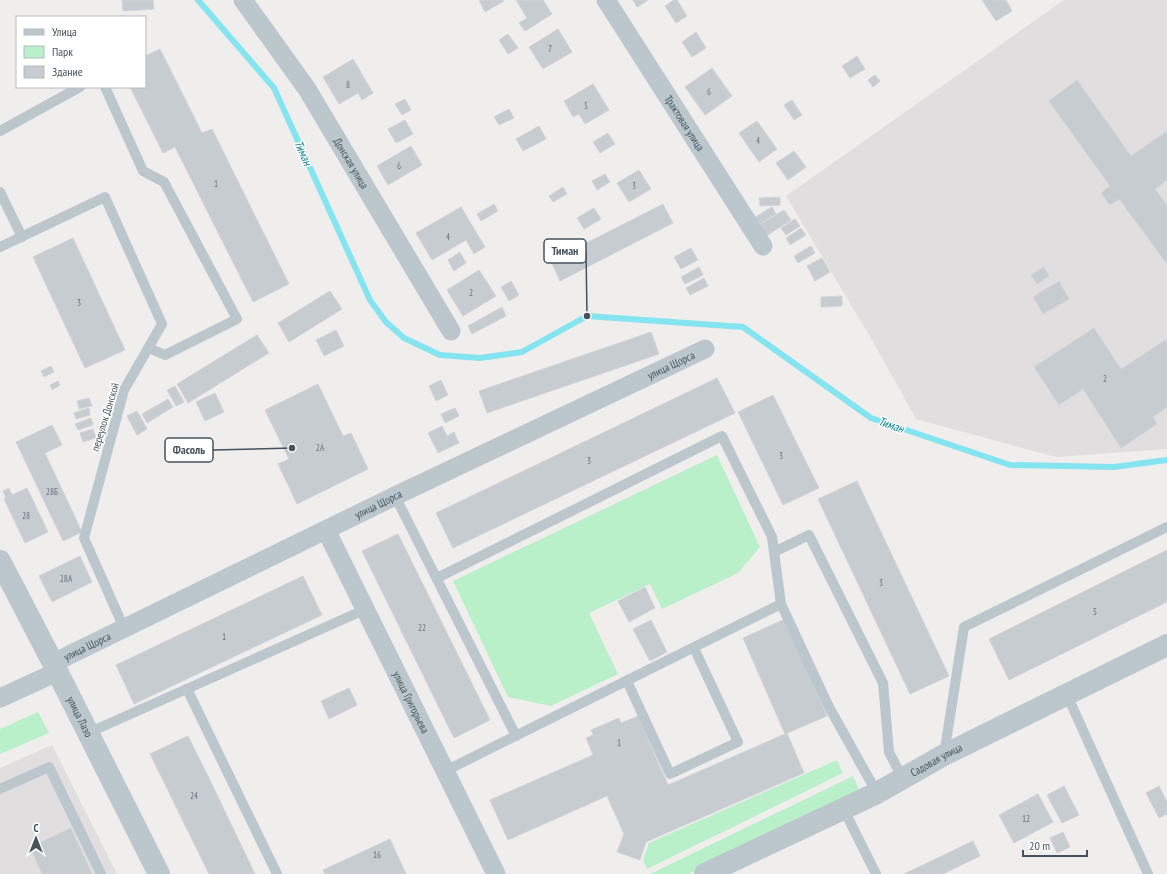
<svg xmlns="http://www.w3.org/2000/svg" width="1167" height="874" font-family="'PT Sans Narrow',sans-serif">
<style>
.education{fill:#e1dee0}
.green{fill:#b9f0c9}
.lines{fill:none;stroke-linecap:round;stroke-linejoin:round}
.stream{stroke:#84e4ef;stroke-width:6}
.building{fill:#c7ccd1;stroke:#d1d4d9}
.service{stroke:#bbc7cd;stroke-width:10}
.minor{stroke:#bbc7cd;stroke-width:19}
.tertiary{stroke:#bbc7cd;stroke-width:22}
.labels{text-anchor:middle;stroke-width:3;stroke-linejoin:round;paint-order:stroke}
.number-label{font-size:9px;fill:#667179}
.street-label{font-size:11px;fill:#45535c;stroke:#fff}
.water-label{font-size:12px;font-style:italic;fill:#087f8e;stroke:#fff}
.leader{fill:none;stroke:#45535c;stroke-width:1.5}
.callout-dot{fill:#45535c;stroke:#fff;stroke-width:1.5}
.callout{fill:#fff;stroke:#45535c;stroke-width:1.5}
.callout-label{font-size:12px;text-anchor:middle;font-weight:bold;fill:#45535c}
</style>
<rect width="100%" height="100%" fill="#f0eded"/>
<g class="education">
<path d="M1064 0H1167V449L1056 457 916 419 872 340 786 196Z"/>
<path d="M52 745 117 874H0V768Z"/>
</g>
<g class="green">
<path d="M717 455 760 547 738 573 662 609 650 584 589 613 618 674 551 706 508 697 453 581Z"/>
<path d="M38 712 49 733 0 754V729Z"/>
<path d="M837 760 843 773 647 869 643 860 649 843Z"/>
<path d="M853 776 861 794 688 874H650Z"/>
</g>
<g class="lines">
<path class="stream" d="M198 0 274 88 370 300 386 322 404 338 440 355 480 358 522 352 587 316 743 327 871 418 1010 465 1114 467 1167 460"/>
</g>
<g class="building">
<path d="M122 0H153L154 9 123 11Z"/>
<path d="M479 0H503L504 1 485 12Z"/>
<path d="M516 0H543L552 14 525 31 519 23 527 18Z"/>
<path d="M633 0H648L637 7Z"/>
<path d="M674 0H677L687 16 676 23 665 6Z"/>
<path d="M982 0H1006L1012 11 996 21Z"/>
<path d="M558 29 572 52 543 69 529 47Z"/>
<path d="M696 32 706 48 692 57 682 42Z"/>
<path d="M508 34 518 48 508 54 499 40Z"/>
<path d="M160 49 202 133 212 129 289 284 253 302 175 147 163 153 130 87H145V56Z"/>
<path d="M857 56 865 69 850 78 842 66Z"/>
<path d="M353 59 373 93 362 100 358 93 339 104 323 77Z"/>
<path d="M712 68 732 96 705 115 685 87Z"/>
<path d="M875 75 880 81 873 87 868 80Z"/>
<path d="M1077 80 1131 156 1167 131V180L1155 189 1167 205V264L1119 199 1110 205 1101 193 1110 186 1049 101Z"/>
<path d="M593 84 609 110 585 124 579 114 573 117 564 101Z"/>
<path d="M405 99 411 110 402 115 395 104Z"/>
<path d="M792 100 802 115 794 120 784 105Z"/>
<path d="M509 109 514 118 499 125 494 117Z"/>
<path d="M405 120 413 134 396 143 388 129Z"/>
<path d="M757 121 777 149 759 162 739 133Z"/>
<path d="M539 126 546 139 523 151 516 139Z"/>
<path d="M608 133 615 144 600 153 593 142Z"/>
<path d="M411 146 422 165 388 185 377 166Z"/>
<path d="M794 151 806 167 788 180 776 163Z"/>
<path d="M639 170 651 189 629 202 617 183Z"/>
<path d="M605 174 610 182 597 190 592 181Z"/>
<path d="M563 187 567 194 553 202 549 196Z"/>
<path d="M780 197V205L760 206 759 198Z"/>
<path d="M494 204 498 211 481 221 477 214Z"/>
<path d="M663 204 673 223 560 281 551 261Z"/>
<path d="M461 207 485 247 474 254 466 240 432 260 416 233Z"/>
<path d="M772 207 776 214 758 225 754 218Z"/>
<path d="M594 208 601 219 584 229 577 218Z"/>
<path d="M784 210 791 220 766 236 759 225Z"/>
<path d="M795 219 800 226 786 235 781 228Z"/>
<path d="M801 228 806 235 790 245 786 238Z"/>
<path d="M73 238 125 350 85 368 33 257Z"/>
<path d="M811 246 815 253 798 263 794 256Z"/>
<path d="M691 248 698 260 681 269 674 257Z"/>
<path d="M460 252 466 263 454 271 448 260Z"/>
<path d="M822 258 830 272 815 281 807 266Z"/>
<path d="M699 267 703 275 685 284 681 277Z"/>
<path d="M1044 267 1049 276 1037 284 1031 275Z"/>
<path d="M479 270 496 296 463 316 447 290Z"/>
<path d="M704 278 708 286 690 295 686 288Z"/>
<path d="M511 281 519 295 509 301 501 287Z"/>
<path d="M1059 281 1069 299 1043 314 1033 297Z"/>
<path d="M330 291 342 309 289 342 278 323Z"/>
<path d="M842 296V306L821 307V297Z"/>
<path d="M502 307 506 316 472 334 468 326Z"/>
<path d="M1094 328 1121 369 1167 339V407L1153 417 1157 424 1121 448 1083 389 1059 405 1034 367Z"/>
<path d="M336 330 344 346 324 356 316 340Z"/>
<path d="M651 332 659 354 487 413 479 391Z"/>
<path d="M257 335 269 353 188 403 177 384Z"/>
<path d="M51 366 54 372 44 377 41 371Z"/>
<path d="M717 378 735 413 453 548 436 513Z"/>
<path d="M441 380 448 395 436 401 429 386Z"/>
<path d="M58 381 60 385 52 390 50 385Z"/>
<path d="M318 384 343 436 351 433 368 469 297 504 278 464 289 459 265 410Z"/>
<path d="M175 386 184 402 176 406 167 390Z"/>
<path d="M215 393 224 412 205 421 196 402Z"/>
<path d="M773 395 819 488 783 505 738 412Z"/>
<path d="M89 398 92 406 79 409 77 401Z"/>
<path d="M168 399 173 407 147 423 142 414Z"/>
<path d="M89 408 90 415 76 419 74 413Z"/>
<path d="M455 408 459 416 445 423 441 414Z"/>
<path d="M137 411 147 429 137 435 127 416Z"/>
<path d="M91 418 93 425 78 430 75 424Z"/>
<path d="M52 425 62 445 45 453 82 532 63 541 16 442Z"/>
<path d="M442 426 447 436 454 432 459 443 438 453 428 433Z"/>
<path d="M93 429 96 438 83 442 80 433Z"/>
<path d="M857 481 949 676 910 694 818 499Z"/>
<path d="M9 488 12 495 27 488 48 532 25 543 4 499 6 498 3 491Z"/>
<path d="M398 534 490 720 454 738 362 551Z"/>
<path d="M1167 550V602L1009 680 989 639Z"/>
<path d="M80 556 92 582 52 602 39 576Z"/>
<path d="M303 576 322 615 134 704 116 665Z"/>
<path d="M645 587 655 608 629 622 618 601Z"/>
<path d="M785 619 827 716 787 733 804 773 646 842 640 860 617 852 624 834 607 796 508 840 490 800 593 755 586 738 593 735 591 730 619 718 621 723 638 716 668 785 785 734 743 638Z"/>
<path d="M651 620 667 652 650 661 633 629Z"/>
<path d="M349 688 357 705 329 719 321 701Z"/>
<path d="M188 736 208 776 255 874H209L150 754Z"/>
<path d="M1064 786 1079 815 1062 823 1047 795Z"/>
<path d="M1159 786 1167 802V814L1159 818 1146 793Z"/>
<path d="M1038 794 1053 822 1014 843 999 815Z"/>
<path d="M71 828 92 874H42L30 847Z"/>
<path d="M1063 832 1070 847 1057 853 1050 838Z"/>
<path d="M390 839 406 874H325L323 870Z"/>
<path d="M973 841 980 856 943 874H904Z"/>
</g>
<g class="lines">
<g class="service">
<path d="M105 87 143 171 164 182 237 319 165 355 149 348"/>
<path d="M0 131 80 87"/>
<path d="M0 192 22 237"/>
<path d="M0 247 105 197 162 324 124 390 84 538 124 628"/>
<path d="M395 496 516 736"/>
<path d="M774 552 809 535 883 683 889 752 903 779"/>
<path d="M437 578 722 436 772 537 781 604 829 707 877 793"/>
<path d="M627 681 670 774 738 742 694 648"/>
<path d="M187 689 277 874"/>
<path d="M1067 695 1148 874"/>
<path d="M88 733 364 610"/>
<path d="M944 755 964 627 1167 527"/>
<path d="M445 771 781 604"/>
<path d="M0 789 49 767 101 874"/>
<path d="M843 808 876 874"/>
</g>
<g class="minor">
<path id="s1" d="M243 0 307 89 451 331"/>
<path id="s2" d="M606 0 763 246"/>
<path id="s3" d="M326 530 496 874"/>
<path id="s4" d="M53 663 395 496 705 349"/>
<path d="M0 698 57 672"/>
</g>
<g class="tertiary">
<path id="s5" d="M0 561 53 663 159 874"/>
<path id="s6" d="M705 874 877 793 944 755 1167 645"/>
</g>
</g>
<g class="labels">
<g class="number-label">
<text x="550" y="52">7</text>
<text x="348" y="88">8</text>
<text x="709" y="95">6</text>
<text x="586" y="109">5</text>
<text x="758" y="144">4</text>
<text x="399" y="169">6</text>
<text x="216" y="187">1</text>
<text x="634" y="189">3</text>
<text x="448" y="240">4</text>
<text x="471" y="296">2</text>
<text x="79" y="306">3</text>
<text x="1105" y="382">2</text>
<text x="320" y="451">2А</text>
<text x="781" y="459">3</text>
<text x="589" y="464">3</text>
<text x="52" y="495">28Б</text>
<text x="26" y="519">28</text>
<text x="66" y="582">28А</text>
<text x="881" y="586">3</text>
<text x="1095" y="615">5</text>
<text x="422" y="631">22</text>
<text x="224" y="640">1</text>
<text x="619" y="746">1</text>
<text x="194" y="799">24</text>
<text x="1026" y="822">12</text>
<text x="377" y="858">16</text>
</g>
<g class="street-label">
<text dy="4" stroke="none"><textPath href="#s2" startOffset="146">Трактовая улица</textPath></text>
<text dy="4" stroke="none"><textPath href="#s1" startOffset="196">Донская улица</textPath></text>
<text dy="4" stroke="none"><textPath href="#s4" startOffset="686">улица Щорса</textPath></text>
<text transform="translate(105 417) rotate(-73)" y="4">переулок Донской</text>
<text dy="4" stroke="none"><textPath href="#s4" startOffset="362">улица Щорса</textPath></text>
<text dy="4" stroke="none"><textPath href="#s4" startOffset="38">улица Щорса</textPath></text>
<text dy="4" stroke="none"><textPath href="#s3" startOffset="192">улица Григорьева</textPath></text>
<text dy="4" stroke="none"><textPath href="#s5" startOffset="175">улица Лазо</textPath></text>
<text dy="4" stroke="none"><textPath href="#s6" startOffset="258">Садовая улица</textPath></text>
</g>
<g class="water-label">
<text transform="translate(303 153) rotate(66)" y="4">Тиман</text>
<text transform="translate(891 425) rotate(19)" y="4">Тиман</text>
</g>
</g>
<path class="leader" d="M587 316L586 251M292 448L213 450"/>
<g class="callout-dot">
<circle cx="587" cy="316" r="4"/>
<circle cx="292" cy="448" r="4"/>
</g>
<g class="callout">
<rect x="544" y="239" width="42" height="24" rx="4"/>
<rect x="165" y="438" width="48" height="24" rx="4"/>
</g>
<g class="callout-label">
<text x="565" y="255">Тиман</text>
<text x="189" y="454">Фасоль</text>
</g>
<rect x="16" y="16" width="130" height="72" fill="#ffffff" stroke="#b5babe"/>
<rect x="24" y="29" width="20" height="6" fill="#bbc7cd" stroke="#b5babe"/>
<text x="52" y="36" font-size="12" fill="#45535c">Улица</text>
<rect x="24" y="46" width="20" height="12" fill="#b9f0c9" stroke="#b5babe"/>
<text x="52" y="56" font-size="12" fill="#45535c">Парк</text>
<rect x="24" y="66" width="20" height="12" fill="#c7ccd1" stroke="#b5babe"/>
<text x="52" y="76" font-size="12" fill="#45535c">Здание</text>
<g transform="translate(36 838)" stroke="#ffffff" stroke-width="3" paint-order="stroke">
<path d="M0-3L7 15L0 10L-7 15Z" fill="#45535c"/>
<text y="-6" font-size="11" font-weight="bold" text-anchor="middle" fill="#45535c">С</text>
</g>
<path d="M1023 850v6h64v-6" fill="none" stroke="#45535c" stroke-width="2"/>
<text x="1029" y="850" font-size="12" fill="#45535c" stroke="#ffffff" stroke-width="3" paint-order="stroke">20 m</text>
</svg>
